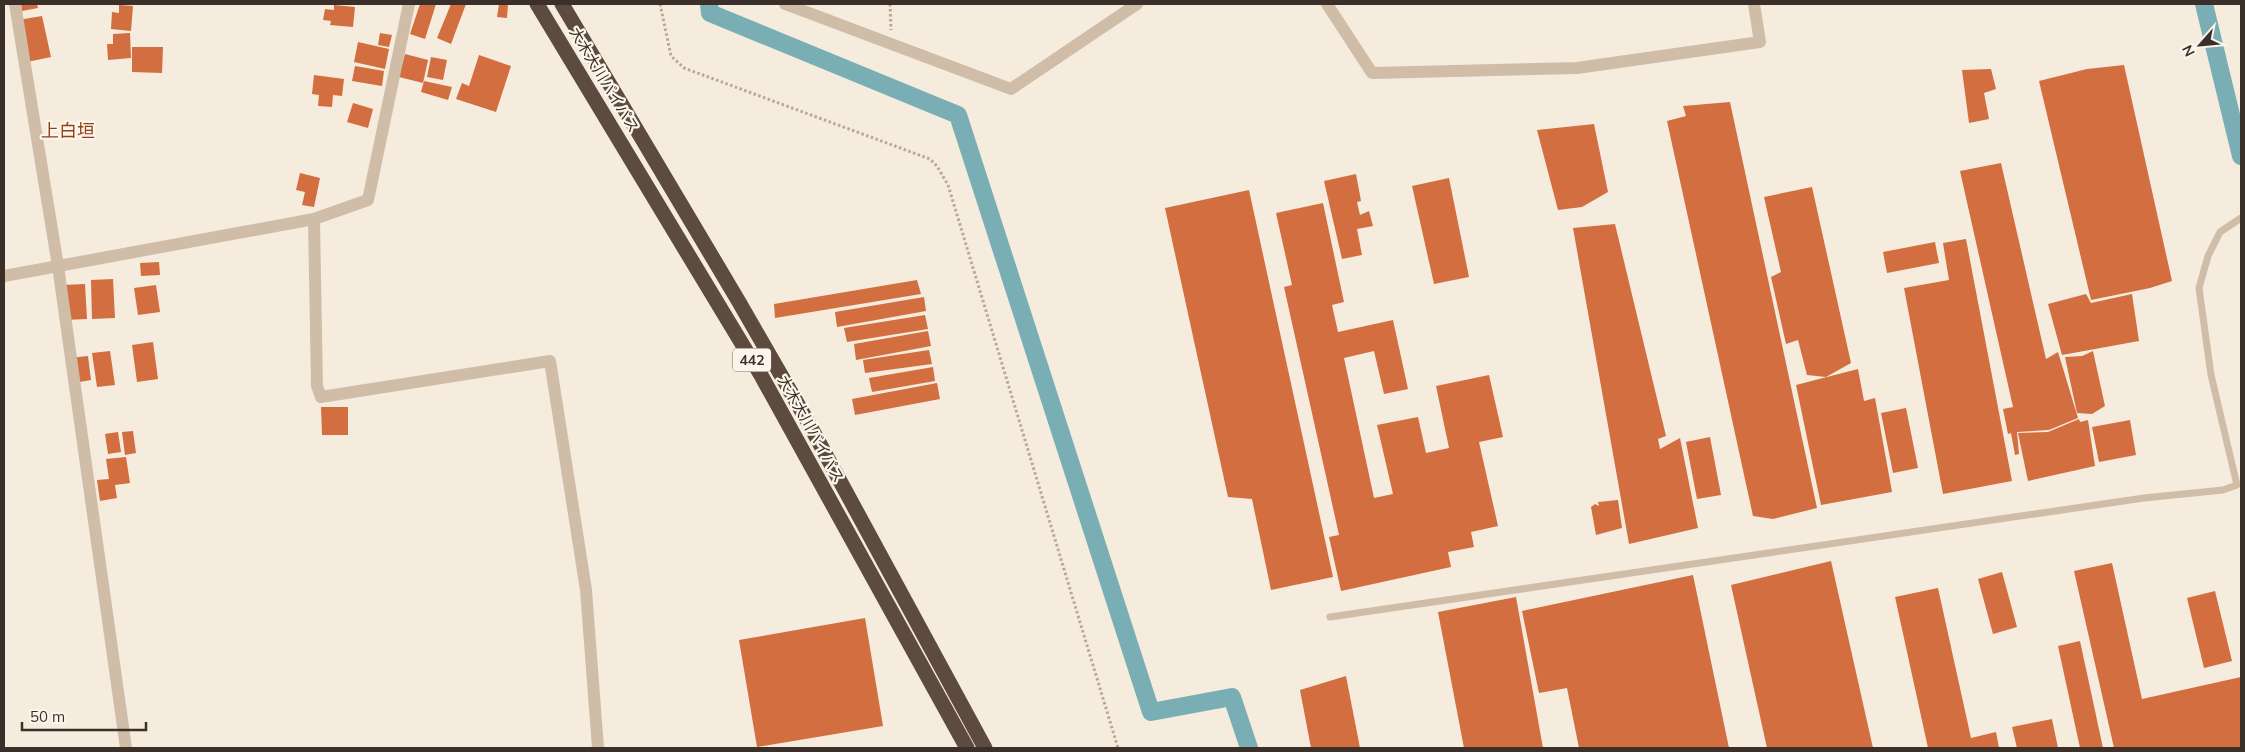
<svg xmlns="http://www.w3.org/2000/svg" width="2245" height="752" font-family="Mulish,'Noto Sans JP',sans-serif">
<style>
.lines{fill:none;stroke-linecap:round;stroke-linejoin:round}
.canal{stroke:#79aeb5;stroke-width:18}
.building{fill:#d26e3f}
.path{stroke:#bba792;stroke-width:3;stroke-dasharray:2.5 2.5;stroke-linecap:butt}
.lane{stroke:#cfbda8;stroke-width:7}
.street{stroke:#cfbda8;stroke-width:12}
.highway{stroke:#5d4b3f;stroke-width:15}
.labels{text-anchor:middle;stroke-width:4.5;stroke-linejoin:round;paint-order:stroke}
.shield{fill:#fcf5eb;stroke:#756b63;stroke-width:1}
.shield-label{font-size:14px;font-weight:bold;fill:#3b3029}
.street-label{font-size:15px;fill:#3b3029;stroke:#fcf5eb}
.quarter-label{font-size:18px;fill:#933f19;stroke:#fcf5eb}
</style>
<rect width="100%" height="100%" fill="#f5ecde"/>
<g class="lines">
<g class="canal">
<path d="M709 4 710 13 958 115 1151 712 1232 697 1249 748"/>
<path d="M2204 4 2241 156"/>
</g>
</g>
<g class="building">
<path d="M21 4H37L38 8 22 11Z"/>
<path d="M420 4H436L425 39 410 34Z"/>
<path d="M451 4H466L451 44 437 38Z"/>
<path d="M499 4H508L507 18 497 17Z"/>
<path d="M119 5 133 6 131 31 111 29 112 12 119 13Z"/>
<path d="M334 5 355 7 353 27 330 25 331 21 323 20 325 9 334 10Z"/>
<path d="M42 16 51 57 27 62 18 20Z"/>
<path d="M130 33 131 58 108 60 107 44H113V34Z"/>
<path d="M380 33 392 35 389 47 378 45Z"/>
<path d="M358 42 389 49 385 69 354 62Z"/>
<path d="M132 47H163L162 73 132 72Z"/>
<path d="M405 54 428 60 423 83 399 77Z"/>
<path d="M479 55 511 66 496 112 456 99 462 83 469 86Z"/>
<path d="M431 57 447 60 443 80 427 77Z"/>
<path d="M2124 65 2172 281 2150 288 2091 300 2039 81 2087 69Z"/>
<path d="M355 66 384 71 382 86 352 81Z"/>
<path d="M1991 69 1996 89 1984 93 1989 119 1969 123 1962 70Z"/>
<path d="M314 75 344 79 342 96 333 95 332 107 318 106 319 95 312 94Z"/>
<path d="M424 81 452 87 448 100 421 92Z"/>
<path d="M1730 102 1817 508 1773 519 1753 516 1667 121 1686 116 1683 106Z"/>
<path d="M353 103 373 109 368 128 347 122Z"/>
<path d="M1594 124 1608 192 1582 207 1558 210 1537 130Z"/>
<path d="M2001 163 2046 359 2058 352 2078 418 2049 430 2017 432 2019 454 2015 455 2011 433 2008 434 2003 409 2013 407 1960 171Z"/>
<path d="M300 173 320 178 314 207 302 205 305 192 296 190Z"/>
<path d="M1356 174 1361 201 1357 202 1360 215 1369 211 1373 226 1357 229 1362 255 1342 259 1324 181Z"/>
<path d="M1449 178 1469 277 1434 284 1412 186Z"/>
<path d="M1812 187 1851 363 1826 377 1807 375 1798 340 1786 344 1771 277 1781 272 1764 197Z"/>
<path d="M1249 190 1333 577 1271 590 1252 499 1228 497 1165 208Z"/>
<path d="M1323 203 1344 302 1332 305 1338 332 1393 320 1408 389 1384 394 1374 351 1344 358 1374 498 1393 494 1377 425 1418 417 1426 453 1449 448 1436 386 1489 375 1503 437 1479 442 1498 526 1471 532 1474 547 1448 552 1451 567 1341 591 1329 537 1339 535 1284 287 1292 285 1276 213Z"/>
<path d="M1615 224 1666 436 1658 439 1660 449 1680 438 1698 528 1629 544 1573 228Z"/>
<path d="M1966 239 2012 481 1943 494 1904 288 1949 280 1943 243Z"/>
<path d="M1935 242 1939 263 1887 273 1883 252Z"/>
<path d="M159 262 160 275 141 276 140 263Z"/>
<path d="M113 279 115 318 92 319 91 280Z"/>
<path d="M917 280 921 294 775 318 774 304Z"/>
<path d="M85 284 87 319 64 320 63 285Z"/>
<path d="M156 285 160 312 138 315 134 288Z"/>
<path d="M2086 294 2091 303 2132 294 2139 341 2062 355 2048 304Z"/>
<path d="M924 297 926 311 837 327 835 312Z"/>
<path d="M925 315 928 329 847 342 844 328Z"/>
<path d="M928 331 931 346 856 360 854 344Z"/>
<path d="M153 342 158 379 137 382 132 345Z"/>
<path d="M929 350 932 364 865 373 863 360Z"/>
<path d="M110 351 115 385 97 387 92 353Z"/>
<path d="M2093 351 2105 406 2092 414 2077 413 2065 357 2082 356Z"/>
<path d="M88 356 91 380 74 383 70 358Z"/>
<path d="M933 367 935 381 872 392 869 378Z"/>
<path d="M1858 369 1864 401 1875 398 1892 492 1821 505 1796 385Z"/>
<path d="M937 383 940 399 855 415 852 399Z"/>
<path d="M321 407H348V435H322Z"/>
<path d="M1906 408 1918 468 1893 473 1881 413Z"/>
<path d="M2079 419 2080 422 2088 420 2095 466 2028 481 2018 433 2048 432Z"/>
<path d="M2130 420 2136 455 2099 462 2092 427Z"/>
<path d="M133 431 136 453 125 455 122 432Z"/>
<path d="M118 432 121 452 108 454 105 434Z"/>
<path d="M1710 437 1721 495 1697 499 1686 442Z"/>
<path d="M126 457 130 483 115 485 117 498 100 501 97 480 109 479 106 459Z"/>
<path d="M1618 500 1622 528 1596 535 1591 507 1595 504 1599 506 1598 502Z"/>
<path d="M1831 561 1873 748H1767L1731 585Z"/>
<path d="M2112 563 2142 699 2241 677V748H2114L2074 571Z"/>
<path d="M2002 572 2017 627 1993 634 1978 579Z"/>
<path d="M1693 575 1729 748H1579L1567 688 1539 693 1522 611Z"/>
<path d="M1938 588 1971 738 1996 732 1999 748H1928L1895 597Z"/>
<path d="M2215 591 2232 661 2204 668 2187 598Z"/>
<path d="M1516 597 1543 748H1464L1438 612Z"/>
<path d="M865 618 883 726 757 747 739 640Z"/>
<path d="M2080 641 2103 748H2080L2058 646Z"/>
<path d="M1346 676 1360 748H1311L1300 690Z"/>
<path d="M2052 719 2058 748H2017L2012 727Z"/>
</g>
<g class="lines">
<g class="path">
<path d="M660 4 671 56 684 68 930 159 937 166 948 185 1118 748"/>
<path d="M890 4 891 30"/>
</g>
<path class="lane" d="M1330 617 2144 498 2223 490 2237 485 2211 375 2199 288 2208 256 2220 232 2241 218"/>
<g class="street">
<path d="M15 4 58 266 126 748"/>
<path d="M785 4 1011 89 1137 4"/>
<path d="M1327 4 1372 73 1577 68 1760 42 1754 4"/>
<path d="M314 219 317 386 321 397 550 361 586 590 598 748"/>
<path d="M4 276 314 219 368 200 409 4"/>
</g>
<g class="highway">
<path d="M537 4 762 377 967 748"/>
<path d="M562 4 739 302 808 422 985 748"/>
</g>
</g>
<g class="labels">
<rect class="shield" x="733" y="348.5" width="38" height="23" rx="4"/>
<g class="shield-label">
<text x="752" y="365">442</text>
</g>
<g class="street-label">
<text transform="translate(604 80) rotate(59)" y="5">大木大川バイパス</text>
<text transform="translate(811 429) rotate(61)" y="5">大木大川バイパス</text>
</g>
<g class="quarter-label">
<text x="68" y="137">上白垣</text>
</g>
</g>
<rect width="2245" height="752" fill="none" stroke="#3b3029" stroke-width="10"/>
<g transform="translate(2200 45) rotate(243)" stroke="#fcf5eb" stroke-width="4" paint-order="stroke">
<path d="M0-4L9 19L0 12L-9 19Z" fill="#3b3029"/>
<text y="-8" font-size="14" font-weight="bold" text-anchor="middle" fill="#3b3029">N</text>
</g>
<path d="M22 722v8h124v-8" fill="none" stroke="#3b3029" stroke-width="2.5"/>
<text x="30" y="722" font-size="15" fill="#3b3029" stroke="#fcf5eb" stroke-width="4" paint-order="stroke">50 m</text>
</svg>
